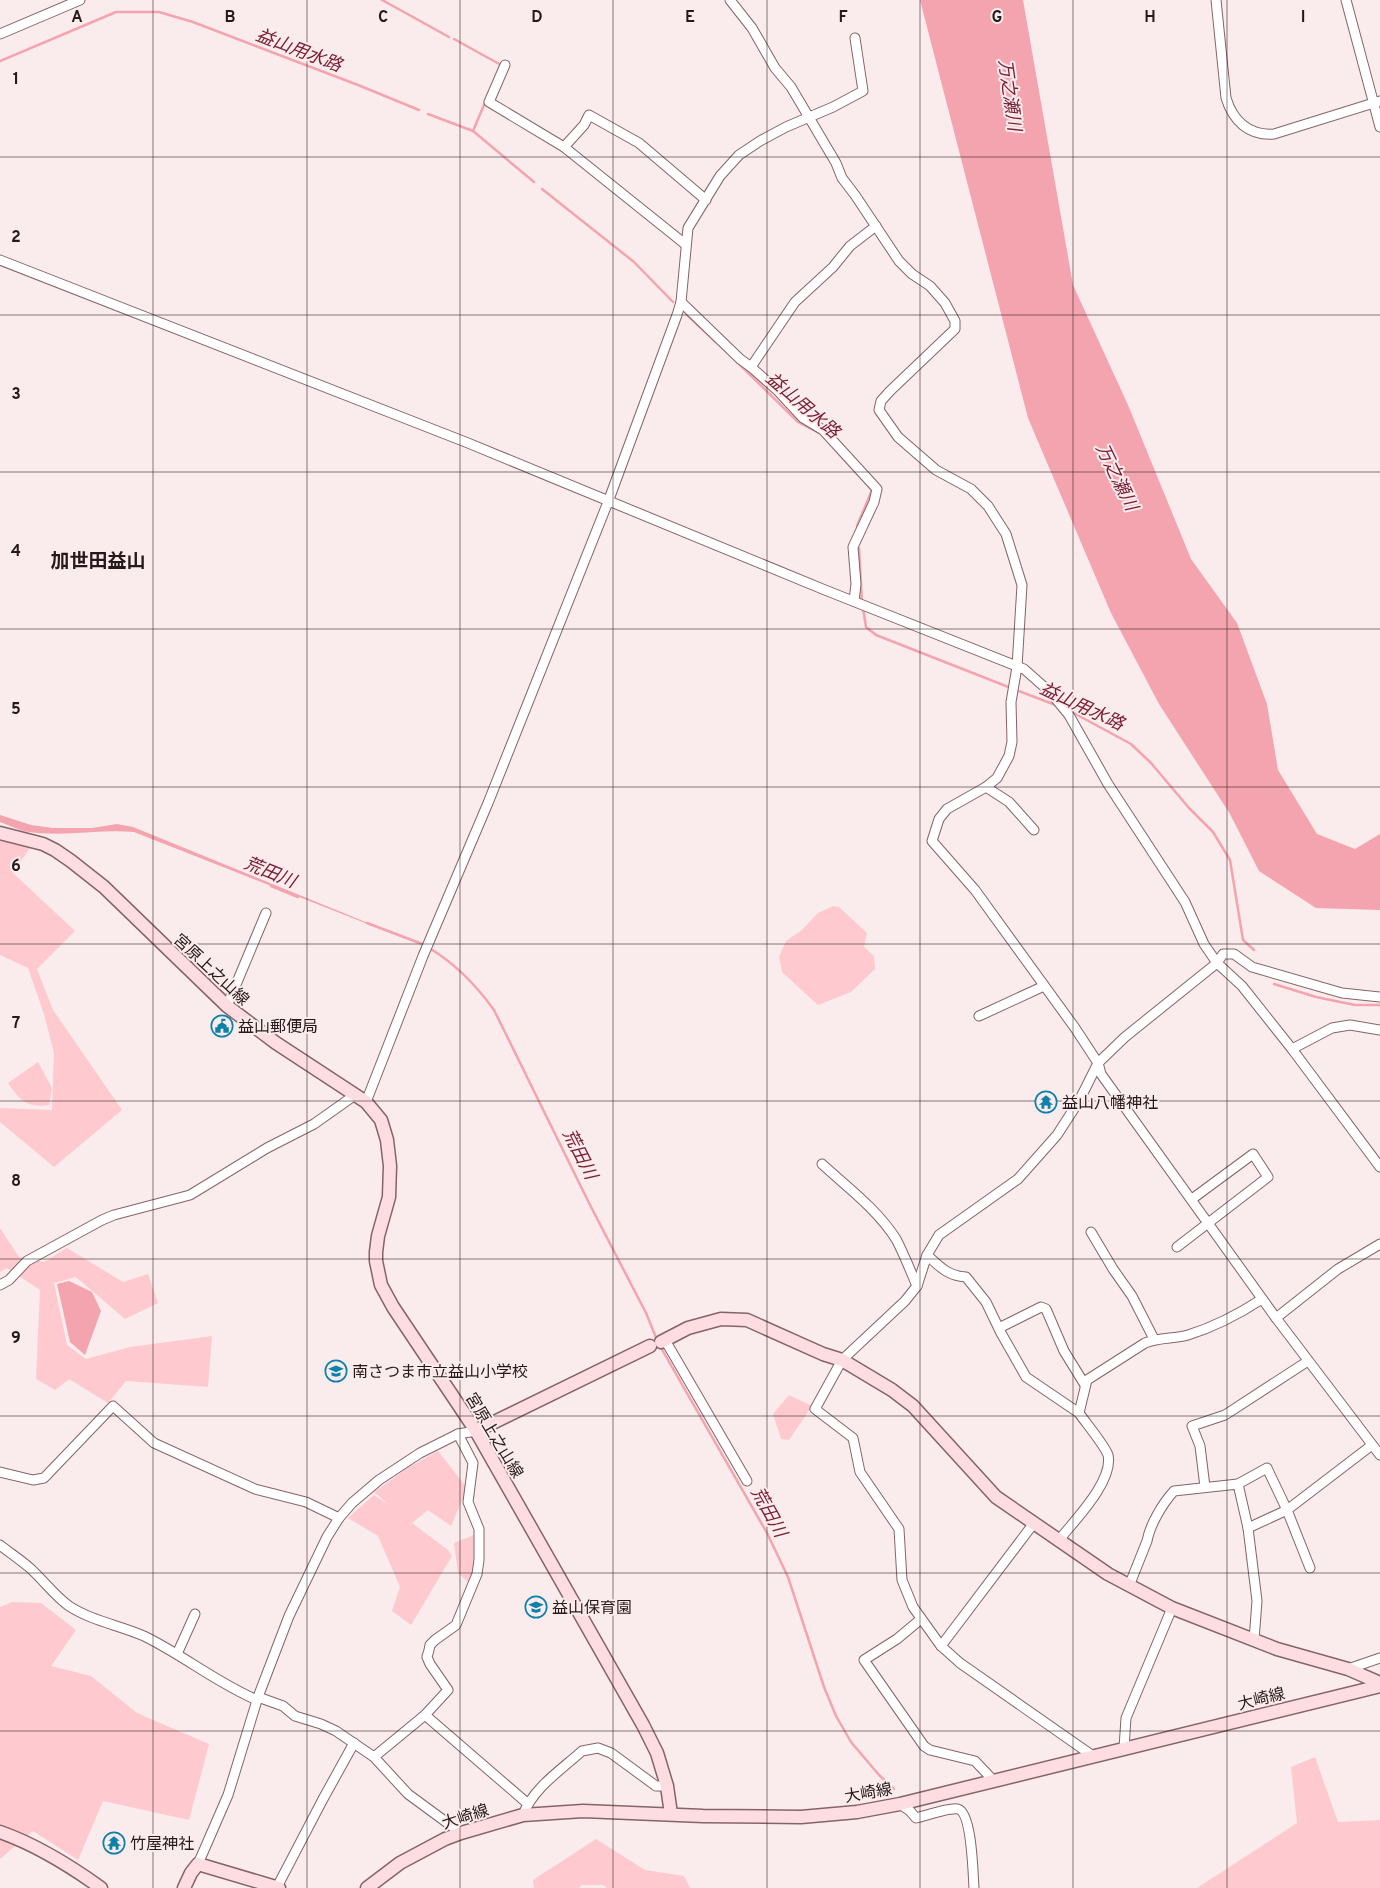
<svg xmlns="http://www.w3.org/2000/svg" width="1380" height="1888" font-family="Overpass,'Noto Sans JP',sans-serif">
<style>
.green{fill:#fecacf}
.water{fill:#f4a4ae}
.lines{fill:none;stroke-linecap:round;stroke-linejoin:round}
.stream{stroke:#f4a4ae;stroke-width:2.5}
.street-casing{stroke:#856468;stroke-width:11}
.secondary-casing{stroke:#856468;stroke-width:15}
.street{stroke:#fff;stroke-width:9}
.secondary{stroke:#fedde2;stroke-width:12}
.grid{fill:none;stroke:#26191b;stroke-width:1;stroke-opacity:0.55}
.labels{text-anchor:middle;stroke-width:4;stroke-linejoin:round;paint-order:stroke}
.street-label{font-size:16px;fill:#26191b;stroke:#faebec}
.poi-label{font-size:16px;fill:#26191b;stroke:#faebec;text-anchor:start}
.water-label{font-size:18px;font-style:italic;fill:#781d34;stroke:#faebec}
.quarter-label{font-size:19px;font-weight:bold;fill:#26191b;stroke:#faebec}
.grid-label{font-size:16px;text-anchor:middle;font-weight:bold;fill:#26191b;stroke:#faebec;stroke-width:4;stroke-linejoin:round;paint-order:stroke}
</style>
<rect width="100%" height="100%" fill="#faebec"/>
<g class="green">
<path d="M0 837 30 848 13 873 75 931 37 969 53 1010 122 1110 54 1167 0 1122V1108L52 1110 54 1053 44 1014 28 968 0 955Z"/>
<path d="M833 906 839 907 867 933 864 947 874 956 875 969 851 992 818 1005 782 972 779 957 786 941 802 930 818 913Z"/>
<path d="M38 1062 52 1088 49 1105C27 1108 20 1101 8 1083Z"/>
<path d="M0 1228 19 1257 44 1262 67 1248 123 1282 148 1274 158 1303 125 1319 76 1277 54 1283 67 1345 86 1359 130 1347 212 1336 208 1387 126 1381 108 1403 69 1379 55 1390 36 1379 40 1290 7 1268 0 1272Z"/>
<path d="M789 1395 812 1406 789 1440 781 1439 773 1414Z"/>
<path d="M438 1451 467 1488 451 1526 428 1510 412 1523 448 1550 452 1556 411 1625 392 1611 400 1587 378 1536 348 1518 374 1495 389 1505 374 1492 409 1467Z"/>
<path d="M474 1535V1572L468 1582 458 1573 454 1543Z"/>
<path d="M12 1602 41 1603 76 1630 51 1666 91 1676 137 1713 209 1744 189 1820 103 1801 78 1860 33 1831 0 1859V1607Z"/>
<path d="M1315 1757 1338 1822 1380 1820V1888H1197L1297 1823 1291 1767Z"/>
<path d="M596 1839 645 1870 684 1876 690 1888H607L603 1885H582L579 1888H534L533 1880Z"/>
</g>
<g class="water">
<path d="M920 0H1023L1073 285 1128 405 1191 559 1237 623 1267 704 1278 770 1317 834 1355 849 1380 834V910L1316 908 1259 871 1230 814 1159 704 1111 613 1028 418Z"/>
<path d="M0 815 31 825 53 828H92L117 824 133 827 444 954 134 832C100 829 64 837 29 832 20 831 9 825 0 822Z"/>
<path d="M69 1281 92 1292 101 1311 85 1355 70 1342 57 1284Z"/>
</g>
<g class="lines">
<g class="stream">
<path d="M382 0 449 37"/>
<path d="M454 39 501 65 500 67"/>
<path d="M0 61 116 12H159L193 22 358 85 419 110"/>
<path d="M428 114 473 131 534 182"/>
<path d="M473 131 486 100"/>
<path d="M542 189 634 262 673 302"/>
<path d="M686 314 717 343"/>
<path d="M737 362 798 422 819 433"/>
<path d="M838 453 872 490 857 526"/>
<path d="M859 548 862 603"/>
<path d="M863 608 866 627 876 635 1011 688"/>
<path d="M1016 690 1058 706"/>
<path d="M1070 711 1131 744 1151 763 1189 808 1213 832 1230 860 1243 940 1254 950"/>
<path d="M271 886 298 897"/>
<path d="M367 923 425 945"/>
<path d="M429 948C456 964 476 985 494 1010L590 1205 646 1313 657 1340"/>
<path d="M1274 984 1316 997 1355 1005H1380"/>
<path d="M660 1346 767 1533 788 1577 824 1687 836 1716 851 1742 879 1775 894 1789"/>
</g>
<g class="street-casing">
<g id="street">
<path d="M730 0 752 28 775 68 791 87 836 163 842 178 855 195 899 261 912 274 930 286 945 303 955 321V329L890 391 881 401 879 410 898 437 936 470 971 489 988 506 1006 534 1022 585 1017 667 1011 702 1012 742 1009 756 997 778 986 787 947 809 939 819 932 841 975 890 1075 1028 1098 1063 1101 1074 1276 1318 1380 1455"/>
<path d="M1216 0 1226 98C1233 121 1249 136 1274 134L1380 101"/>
<path d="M1346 0 1380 127"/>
<path d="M0 34 80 0"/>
<path d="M505 65 489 102 564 147 685 244"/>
<path d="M564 147 584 125 589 115 639 143 706 200"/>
<path d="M0 260 468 443 825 590 1024 669 1050 692 1069 715 1108 784 1185 902 1204 944 1217 963 1242 986 1292 1049 1380 1167"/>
<path d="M681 302 740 359 751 367"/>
<path d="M854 601 856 584 853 547 874 502 877 489 823 430 803 418 778 391 751 367 795 302 833 267 850 246 876 226"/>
<path d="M986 787 1009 802 1034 830"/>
<path d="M227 1006 266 913"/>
<path d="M979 1016 1044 986"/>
<path d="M1292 1049 1332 1028 1350 1025 1380 1030"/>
<path d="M366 1102 423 956 488 803 608 502 677 315 681 302 688 228 720 176 739 155 760 141 786 127 833 107 863 91 855 38"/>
<path d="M822 1164C847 1187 877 1209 896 1239 904 1254 910 1270 917 1286"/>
<path d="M1091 1232 1113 1269 1132 1296 1154 1339"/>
<path d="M1177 1247 1268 1177 1253 1154 1192 1199"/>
<path d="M927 1255C940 1267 948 1276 966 1277L986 1302 1001 1333 1026 1377 1079 1413"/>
<path d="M0 1285 9 1280 27 1261 102 1220 114 1215 190 1195 267 1148 314 1124 355 1095"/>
<path d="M1276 1318 1338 1269 1380 1244"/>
<path d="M999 1328 1041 1307 1046 1309 1064 1351 1085 1385"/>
<path d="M665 1340 747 1481"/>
<path d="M0 1472 33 1480 44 1478 113 1406 154 1443 255 1489 306 1502 339 1518"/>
<path d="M1238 1484 1267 1468 1287 1510 1310 1568"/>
<path d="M1205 1487 1200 1446 1192 1426 1225 1415 1308 1361"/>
<path d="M1248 1528 1287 1510 1372 1445"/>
<path d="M1059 1540C1074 1521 1114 1481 1108 1455 1105 1446 1086 1423 1079 1413L1087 1380 1145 1343C1159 1337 1174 1339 1188 1335 1214 1327 1239 1314 1262 1299"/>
<path d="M0 1545C10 1553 21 1560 31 1569 44 1581 55 1596 69 1606 92 1621 119 1625 144 1636 183 1655 217 1683 257 1700"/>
<path d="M1129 1586 1147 1541C1150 1525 1162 1504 1174 1491L1238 1484 1248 1528 1257 1601 1254 1640"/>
<path d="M921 1619 897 1639 864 1660 924 1746 930 1750 975 1761 994 1781"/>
<path d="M941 1646 1034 1523"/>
<path d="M177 1654 195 1614"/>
<path d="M1348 1669 1380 1658"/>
<path d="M258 1697 283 1706 295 1716 321 1724 336 1731 374 1757 408 1794 461 1833"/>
<path d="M425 1715 527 1803"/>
<path d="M1124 1748 1126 1718 1172 1608"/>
<path d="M1093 1756 960 1663 941 1646 913 1607 902 1580 899 1529 860 1472 853 1438 815 1409 842 1360 905 1301 917 1286 927 1255 939 1235 1018 1179 1057 1135 1079 1101 1098 1063 1125 1037 1217 963 1223 954H1234L1252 967 1342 993 1380 997"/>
<path d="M374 1757 425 1715 448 1690 430 1664 427 1657 429 1650 430 1645 435 1640 456 1625 477 1574 479 1560V1529L468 1502 473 1463 458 1434"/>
<path d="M900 1804 910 1811 916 1818C925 1816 950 1807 958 1809 972 1813 973 1874 974 1888"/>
<path d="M523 1815C533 1788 561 1770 582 1751L598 1748 611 1753 656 1786H667"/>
<path d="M198 1864 228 1795 258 1697 289 1616 327 1537 339 1518 352 1503 379 1480 420 1453 458 1434 476 1431"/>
<path d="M277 1887 323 1799 354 1743"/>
</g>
</g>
<g class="secondary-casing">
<g id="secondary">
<path d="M0 833 43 844 55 850 71 861 104 887 227 1006 276 1043 366 1102 381 1120 387 1140 390 1166 389 1197 378 1236 376 1252V1261L381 1285 393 1307 476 1431 643 1725 657 1753 667 1786 671 1814"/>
<path d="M661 1342 688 1328 721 1319 747 1320 823 1354 842 1360 892 1390 913 1406 996 1497 1108 1574 1172 1608 1277 1649 1348 1669 1380 1683"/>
<path d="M476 1431 650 1346"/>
<path d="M0 1832C37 1845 69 1865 101 1888"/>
<path d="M184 1888 191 1873 198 1864 279 1888"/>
<path d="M367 1888 400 1863 445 1839 461 1833 523 1815 583 1811 703 1816 801 1817 857 1812 900 1804 1380 1686"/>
</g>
</g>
<use href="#street" class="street"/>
<use href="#secondary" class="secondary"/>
</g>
<path class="grid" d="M153 0V1888M307 0V1888M460 0V1888M613 0V1888M767 0V1888M920 0V1888M1073 0V1888M1227 0V1888M0 157H1380M0 315H1380M0 472H1380M0 629H1380M0 787H1380M0 944H1380M0 1101H1380M0 1259H1380M0 1416H1380M0 1573H1380M0 1731H1380"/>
<defs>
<g id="civic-ring" transform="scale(1.125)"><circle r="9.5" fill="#faebec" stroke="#0c82a8" stroke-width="1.5"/><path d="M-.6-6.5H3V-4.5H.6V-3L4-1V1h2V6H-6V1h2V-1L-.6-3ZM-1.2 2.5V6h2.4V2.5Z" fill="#0c82a8"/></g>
<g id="temple-ring" transform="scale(1.125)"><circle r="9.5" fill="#faebec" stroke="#0c82a8" stroke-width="1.5"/><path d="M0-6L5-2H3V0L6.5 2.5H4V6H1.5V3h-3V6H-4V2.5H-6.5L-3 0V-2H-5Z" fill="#0c82a8"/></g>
<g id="school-ring" transform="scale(1.125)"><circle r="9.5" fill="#faebec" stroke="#0c82a8" stroke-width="1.5"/><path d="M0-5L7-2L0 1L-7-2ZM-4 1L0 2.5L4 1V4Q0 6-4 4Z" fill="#0c82a8"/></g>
</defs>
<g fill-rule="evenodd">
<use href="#civic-ring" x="222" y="1026"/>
<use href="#temple-ring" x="1046" y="1102"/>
<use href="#school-ring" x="336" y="1371"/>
<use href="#school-ring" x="536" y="1607"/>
<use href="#temple-ring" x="114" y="1843"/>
</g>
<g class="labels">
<g class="street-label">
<text transform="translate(212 969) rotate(43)" y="6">宮原上之山線</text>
<text transform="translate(495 1435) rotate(59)" y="6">宮原上之山線</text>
<text transform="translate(1261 1698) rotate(-14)" y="6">大崎線</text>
<text transform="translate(868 1792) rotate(-10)" y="6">大崎線</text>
<text transform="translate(465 1816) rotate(-18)" y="6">大崎線</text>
</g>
<g class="poi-label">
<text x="238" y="1032">益山郵便局</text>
<text x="1062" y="1108">益山八幡神社</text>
<text x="352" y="1377">南さつま市立益山小学校</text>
<text x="552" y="1613">益山保育園</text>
<text x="130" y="1849">竹屋神社</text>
</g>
<g class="water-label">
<text transform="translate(299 50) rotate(21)" y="6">益山用水路</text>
<text transform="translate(1010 95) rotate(82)" y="6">万之瀬川</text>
<text transform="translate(803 405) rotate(41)" y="6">益山用水路</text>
<text transform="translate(1117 477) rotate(64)" y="6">万之瀬川</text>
<text transform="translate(1082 706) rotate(25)" y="6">益山用水路</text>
<text transform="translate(270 872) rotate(22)" y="6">荒田川</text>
<text transform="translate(580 1154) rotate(63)" y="6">荒田川</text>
<text transform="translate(769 1512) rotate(61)" y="6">荒田川</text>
</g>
<g class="quarter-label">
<text x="98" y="567">加世田益山</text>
</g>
</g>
<g class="grid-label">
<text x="77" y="22">A</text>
<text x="230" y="22">B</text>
<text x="383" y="22">C</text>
<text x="537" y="22">D</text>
<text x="690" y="22">E</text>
<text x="843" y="22">F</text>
<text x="997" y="22">G</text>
<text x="1150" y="22">H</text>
<text x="1303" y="22">I</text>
<text x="16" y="84">1</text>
<text x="16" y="242">2</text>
<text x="16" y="399">3</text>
<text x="16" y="556">4</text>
<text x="16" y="714">5</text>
<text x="16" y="871">6</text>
<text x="16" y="1028">7</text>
<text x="16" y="1186">8</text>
<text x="16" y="1343">9</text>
</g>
</svg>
